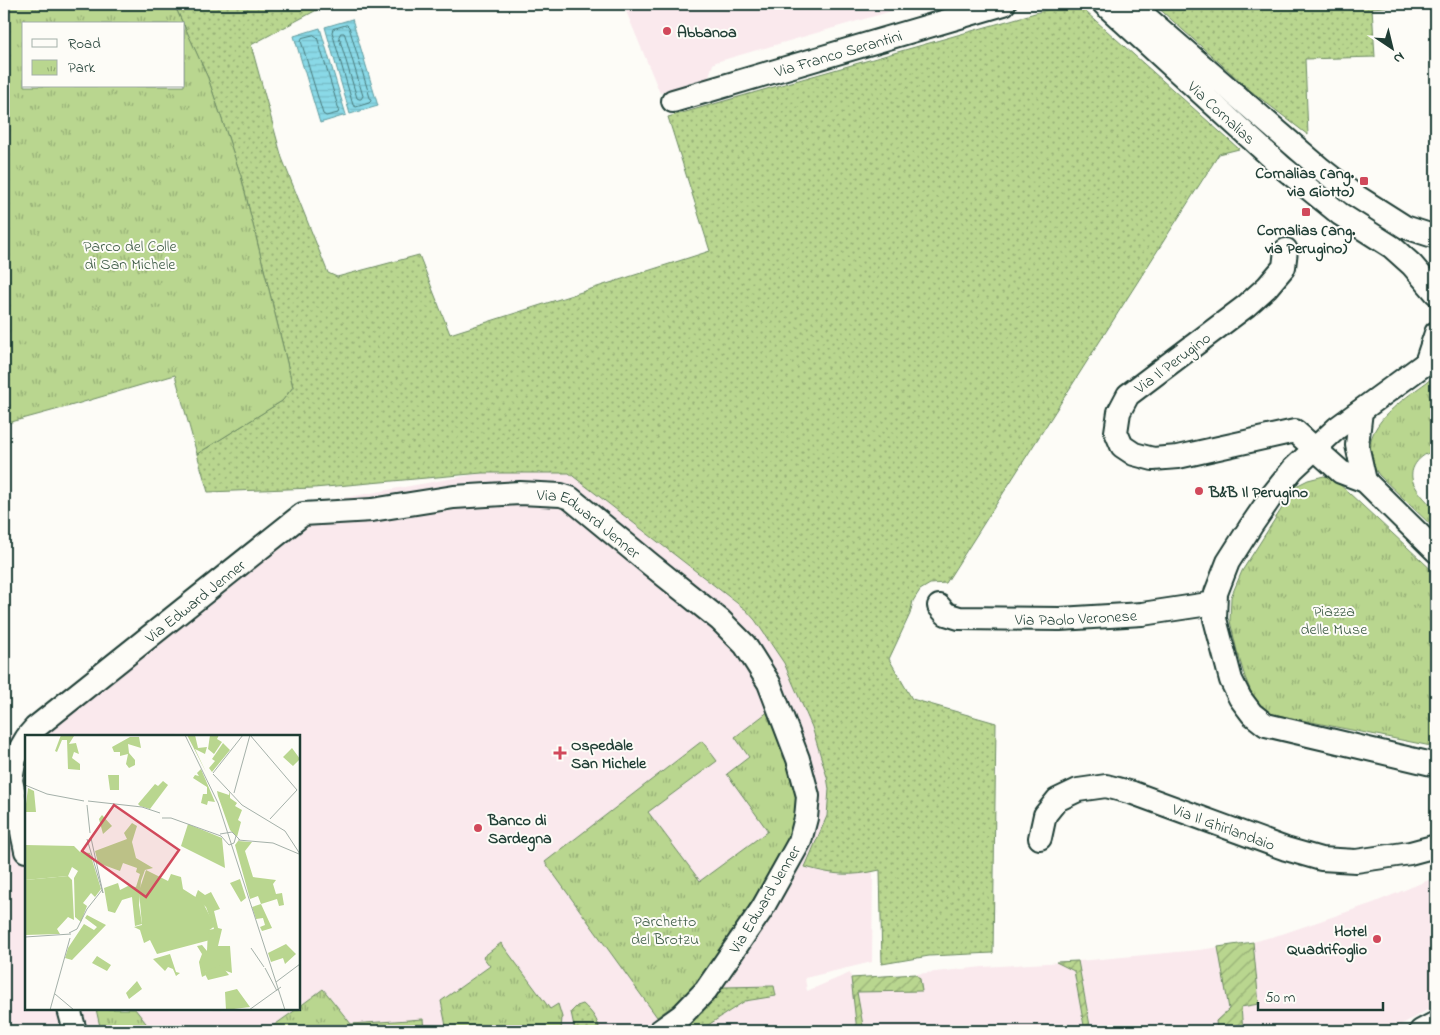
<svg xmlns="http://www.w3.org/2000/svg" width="1440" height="1035" font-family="'Indie Flower',sans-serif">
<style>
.built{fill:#fae9ed;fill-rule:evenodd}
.grass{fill:url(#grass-dots);stroke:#6c8a62}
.park{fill:url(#park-tufts);stroke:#6c8a62}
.garden{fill:url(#garden-furrows);stroke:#6c8a62}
.water{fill:url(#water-rules);stroke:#5f9b9f}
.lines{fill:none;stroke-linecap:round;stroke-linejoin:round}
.shore{stroke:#4a7b7c;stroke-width:1}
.minor-casing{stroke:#1f3d34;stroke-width:26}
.minor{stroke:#fdfcf7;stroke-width:22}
.poi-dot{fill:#d1495b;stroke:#fdfcf7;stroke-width:2}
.labels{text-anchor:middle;stroke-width:4;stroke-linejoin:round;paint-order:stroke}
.poi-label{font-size:16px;font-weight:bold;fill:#1f3d34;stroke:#fdfcf7;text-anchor:start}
.street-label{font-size:16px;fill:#1f3d34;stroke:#fdfcf7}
.park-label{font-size:16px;fill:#3e5c46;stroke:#fdfcf7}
.inset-road{fill:none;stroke:#a4b0a9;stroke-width:1}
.view{fill:#d1495b;fill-opacity:0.15;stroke:#d1495b;stroke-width:2.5}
.inset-edge{fill:none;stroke:#1f3d34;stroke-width:2.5}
</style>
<defs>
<pattern id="grass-dots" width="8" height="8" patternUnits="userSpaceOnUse" patternTransform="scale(1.25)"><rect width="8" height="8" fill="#b9d68f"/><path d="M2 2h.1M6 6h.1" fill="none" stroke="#96af76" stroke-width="1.8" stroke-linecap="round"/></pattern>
<pattern id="park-tufts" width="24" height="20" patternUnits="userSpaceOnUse" patternTransform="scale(1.25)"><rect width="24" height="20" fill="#b9d68f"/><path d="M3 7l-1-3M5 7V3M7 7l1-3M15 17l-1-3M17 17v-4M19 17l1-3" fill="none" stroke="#96af76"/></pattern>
<pattern id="garden-furrows" width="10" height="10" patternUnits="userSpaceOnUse" patternTransform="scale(1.25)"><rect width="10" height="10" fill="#b9d68f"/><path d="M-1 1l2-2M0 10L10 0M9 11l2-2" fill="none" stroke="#96af76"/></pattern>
<pattern id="water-rules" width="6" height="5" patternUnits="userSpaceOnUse" patternTransform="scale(1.25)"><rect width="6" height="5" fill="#8ad9e7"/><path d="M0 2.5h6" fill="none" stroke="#77bbc7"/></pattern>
</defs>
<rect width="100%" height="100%" fill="#fdfcf7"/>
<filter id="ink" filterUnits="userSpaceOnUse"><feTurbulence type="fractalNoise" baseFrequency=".02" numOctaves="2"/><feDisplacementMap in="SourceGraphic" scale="10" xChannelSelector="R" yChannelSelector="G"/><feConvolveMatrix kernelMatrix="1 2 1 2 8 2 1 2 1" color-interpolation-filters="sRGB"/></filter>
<g filter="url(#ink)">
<g class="built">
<path d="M623 4H916L716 62 713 64 708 79 660 93Z"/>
<path d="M482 473H569L746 610 755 620 784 663 812 727 827 777 829 789 827 816 806 866 830 873 845 875 873 871 872 962 805 978 807 991 850 973 851 978 916 974 983 967 1079 961 1199 950 1253 942 1282 934 1373 903 1436 877V1005L1390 1031H4V737L11 736 32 718 310 504ZM26 736H299V1009H26Z"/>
</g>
<g class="grass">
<path d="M174 4H328L251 45 282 158 328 273 337 277 419 255 450 334 710 251 668 117 1067 4H1077L1239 149 1219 154 946 583 930 584 920 590 913 601 910 614 889 659 912 699 996 723 993 953 929 956 882 964 880 870C849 877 835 875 805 867L827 816 829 789 827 777 812 727 784 663 755 620 746 610 569 473H482L314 488 208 492 197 454 282 401 293 387 241 176 208 78Z"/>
<path d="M1154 4H1418L1372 8 1375 57 1305 59 1308 135 1251 91Z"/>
<path d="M774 986 776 996 745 1001 699 1031H676L702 1012 724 987Z"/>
<path d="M583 1004C592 1012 598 1020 600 1031H575L571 1012 577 1006Z"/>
</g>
<g class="park">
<path d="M4 4H174L183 24H24V86H184V25L208 78 241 176 293 387 282 401 197 454 175 375 70 406 4 424Z"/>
<path d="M1436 377V451C1420 453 1405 470 1415 486 1420 495 1429 503 1436 511V530L1379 475C1348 432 1402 401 1431 379Z"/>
<path d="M1324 476 1334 479 1436 574V747L1272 714 1254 699 1245 677 1237 651 1230 621 1231 597 1242 571 1296 486 1308 480Z"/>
<path d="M769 711 776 722 799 796 795 823 782 849 762 885 711 966 702 978 681 1000 657 1017 545 862 702 741 717 761 648 812 700 881 768 831 727 774 749 757 735 737Z"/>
<path d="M501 943 550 1009 558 1004 562 1017 561 1031H447L441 1001 490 966 483 957Z"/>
<path d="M323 989 351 1024 423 1019 424 1031H266L297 1009H299V1007Z"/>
<path d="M96 1009H135L152 1031H101Z"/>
</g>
<g class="garden">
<path d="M1253 942 1259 1004 1241 1007 1243 1031H1217L1216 1021 1229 1009 1218 947Z"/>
<path d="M1078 961 1091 1031H1085L1074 971 1056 962Z"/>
<path d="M916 974 920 979 922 991 857 992 864 1031H857L851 978Z"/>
</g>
<g class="water">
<path d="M352 19 378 106 350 114 325 27Z"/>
<path d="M320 28 346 115 320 123 294 36Z"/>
</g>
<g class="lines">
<g class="shore">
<path d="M347 25 349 27 371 101 369 103 356 107 353 105 332 32 333 29Z"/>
<path d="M341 33H344L345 35 363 96 361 99H359L357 98 339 37Z"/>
<path d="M314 35 317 37 339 110 338 113 326 116 323 114 301 41 302 38Z"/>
</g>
<g class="minor-casing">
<g id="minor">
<path id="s1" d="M1104 4 1282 167 1340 214 1392 247 1412 265 1436 293"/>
<path d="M1131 4 1321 169 1353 194 1405 227 1436 237"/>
<path id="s2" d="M673 101 1004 4"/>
<path d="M1286 250 1284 267 1267 287 1246 306 1128 395 1119 412 1116 432 1122 446 1134 454 1153 459 1178 457 1295 431 1341 472 1365 481 1436 551"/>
<path d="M1436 360 1426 363 1337 428 1293 469 1273 494 1251 526 1228 562 1216 593 1215 619 1231 680 1240 698 1252 714 1266 725 1436 765"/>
<path d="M1426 363 1436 333"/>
<path d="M1361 411 1357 445 1365 481"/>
<path id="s3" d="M939 606 946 614 959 618 1060 619 1142 614 1215 603"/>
<path id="s4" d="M28 736 35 728 303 514 372 510 454 497 520 493 561 495 570 498 650 564 720 620 745 645 769 683 798 759 808 796 806 818 800 841 762 909 706 990 681 1016 660 1031"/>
<path d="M26 739 15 758 11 780 26 851"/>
<path id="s5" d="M1040 838 1045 815 1057 800 1078 790 1106 786 1133 793 1286 849 1321 859 1356 861 1410 853 1436 846"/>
<path d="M69 1009 75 1031"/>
<path d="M1421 1031 1436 1023"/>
</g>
</g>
<use href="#minor" class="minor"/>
</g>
</g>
<g class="poi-dot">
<circle cx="667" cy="31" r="5"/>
<rect x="1359" y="176" width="10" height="10" rx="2.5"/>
<rect x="1301" y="207" width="10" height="10" rx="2.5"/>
<circle cx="1199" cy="491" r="5"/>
<path d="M557.5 745.5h5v5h5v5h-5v5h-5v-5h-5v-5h5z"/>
<circle cx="478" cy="828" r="5"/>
<circle cx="1377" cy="939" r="5"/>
</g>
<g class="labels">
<g class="poi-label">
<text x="677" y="37">Abbanoa</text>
<text x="1354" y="178" text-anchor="end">Cornalias (ang.<tspan x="1354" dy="18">via Giotto)</tspan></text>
<text x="1306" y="235" text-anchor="middle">Cornalias (ang.<tspan x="1306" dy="18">via Perugino)</tspan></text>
<text x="1209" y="497">B&amp;B Il Perugino</text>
<text x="571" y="750">Ospedale<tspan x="571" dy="18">San Michele</tspan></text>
<text x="488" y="825">Banco di<tspan x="488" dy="18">Sardegna</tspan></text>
<text x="1367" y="936" text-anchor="end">Hotel<tspan x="1367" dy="18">Quadrifoglio</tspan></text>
</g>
<g class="street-label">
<text dy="6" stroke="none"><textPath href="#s2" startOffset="172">Via Franco Serantini</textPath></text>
<text dy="6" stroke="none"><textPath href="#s1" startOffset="160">Via Cornalias</textPath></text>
<text transform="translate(1172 362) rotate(-37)" y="6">Via Il Perugino</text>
<text dy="6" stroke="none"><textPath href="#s4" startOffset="650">Via Edward Jenner</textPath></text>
<text dy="6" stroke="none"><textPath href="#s4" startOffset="215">Via Edward Jenner</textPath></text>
<text dy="6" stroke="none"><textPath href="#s3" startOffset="141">Via Paolo Veronese</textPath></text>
<text dy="6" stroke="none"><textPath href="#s5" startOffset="219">Via Il Ghirlandaio</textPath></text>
<text transform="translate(764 899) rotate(-59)" y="6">Via Edward Jenner</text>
</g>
<g class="park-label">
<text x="130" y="251">Parco del Colle<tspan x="130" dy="18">di San Michele</tspan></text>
<text x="1334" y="616">Piazza<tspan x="1334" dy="18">delle Muse</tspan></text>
<text x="665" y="926">Parchetto<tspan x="665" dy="18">del Brotzu</tspan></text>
</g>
</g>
<g transform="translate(25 735)">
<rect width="275" height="275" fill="#fdfcf7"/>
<path d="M36 0 49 1 44 9 51 8 54 19 49 17 47 23 55 29V35L43 34 42 5H37L32 17 30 16ZM162 0H170L173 13 182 12 180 19 170 14 181 37ZM185 0H194L192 4 197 7 189 19 183 14ZM198 8 205 15 187 37 184 33 190 26 187 24ZM176 34 190 67 183 66 182 70 176 68 178 59H182V52L168 43 170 40 174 41 172 38ZM3 53 9 56 11 77H0ZM205 55V63L212 68 210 71 217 75 213 85 216 87 212 102 205 95 193 61 192 56 204 60ZM107 88 112 91 107 107 111 123 128 133 120 135 116 146 114 170 117 189 110 191 107 162 97 165 90 178 83 176 79 153 93 148 95 155 103 151 111 152 115 139 111 137 112 133 98 128 95 136 73 128 70 116 102 104 99 98ZM163 89 197 103 200 133 156 111ZM213 106 227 107 220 116 228 142 251 145 248 149 251 159 257 158 259 170 254 171 252 164 236 169 247 193 237 196 235 192 240 190 238 183 231 184 227 172 236 169 233 161 225 164 210 110ZM0 110 49 111 55 117 65 118 76 154 70 162 66 158 58 168 62 171 56 187 50 182 49 143 53 136 47 132 43 141 0 145ZM215 144 221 163 216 167 205 148ZM173 155 180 160 186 157 195 174 189 176 193 193 197 194 193 211H205L207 238 192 233 180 237 181 240 177 242 176 238 174 227 177 219 172 211 177 210 182 216 183 195 189 194 181 172 170 163ZM62 180 81 190 47 225 40 223 43 213 59 189 69 195 72 192 60 183ZM261 209 271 219 260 229 258 223 246 227 243 218ZM145 219 151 237 155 238 151 241 148 234 143 232 140 236 128 224Z" fill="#b9d68f"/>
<path d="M43 141 47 145 49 185 43 182 32 194 35 199 0 200V145Z" fill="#b9d68f"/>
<path d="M105 2H114L116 13 103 9 104 18 110 25V30L104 33 101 29 103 19 95 21V17H89L87 12ZM267 13 275 24 268 31 258 22ZM77 80 87 91 78 99 74 84ZM121 135 143 146 146 139 156 142 158 154 177 166 190 191 183 196 185 205 132 219 125 205 119 208 115 195 109 192 117 190 114 156ZM196 230 204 240 183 245 179 237ZM112 246 117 254 104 264 101 258Z" fill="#b9d68f"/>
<path d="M83 40H94V55H85ZM138 46 143 50 125 74 115 71 113 69 130 49 133 51ZM72 221 86 230 82 236 67 228ZM212 254 225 272 201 275 200 257Z" fill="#b9d68f"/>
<path class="inset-road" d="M160 0 193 68 260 275M225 0 272 55 245 84M188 38 218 0M188 39 217 70 260 96 275 119M0 50 22 59 59 66M209 58 225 0M63 66 117 72 135 78M62 70 65 98M137 83H146L196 101 204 110 209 108 211 101M195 99 207 97 215 105M62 104 78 158 66 103M213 105 248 108 274 119M44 198 52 194 62 174 77 155M0 202 46 199M226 213 239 232M240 233 252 256M251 247 275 229M30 259 49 275M25 275 45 203M224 275 256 252"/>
<path class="view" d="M89 70 154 115 121 162 57 116Z"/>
<rect width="275" height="275" class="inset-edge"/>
</g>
<rect width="1440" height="1035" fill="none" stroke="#fdfcf7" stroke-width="20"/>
<rect x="10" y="10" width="1420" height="1015" fill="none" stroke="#1f3d34" stroke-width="2" filter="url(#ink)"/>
<rect x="22" y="22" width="162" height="65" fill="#fdfcf7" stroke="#a4b0a9"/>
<rect x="32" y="39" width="25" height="8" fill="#fdfcf7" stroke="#a4b0a9"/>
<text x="68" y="48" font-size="15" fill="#1f3d34">Road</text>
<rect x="32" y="60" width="25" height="15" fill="url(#park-tufts)" stroke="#a4b0a9"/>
<text x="68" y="72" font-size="15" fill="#1f3d34">Park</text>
<g transform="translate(1392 48) rotate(145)" stroke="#fdfcf7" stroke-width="4" paint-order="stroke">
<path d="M0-4L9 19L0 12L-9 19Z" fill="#1f3d34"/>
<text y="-8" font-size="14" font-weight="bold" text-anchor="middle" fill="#1f3d34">N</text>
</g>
<path d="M1258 1002v8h125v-8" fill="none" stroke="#1f3d34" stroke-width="2.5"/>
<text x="1265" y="1002" font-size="15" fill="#1f3d34" stroke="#fdfcf7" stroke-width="4" paint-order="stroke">50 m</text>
</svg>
